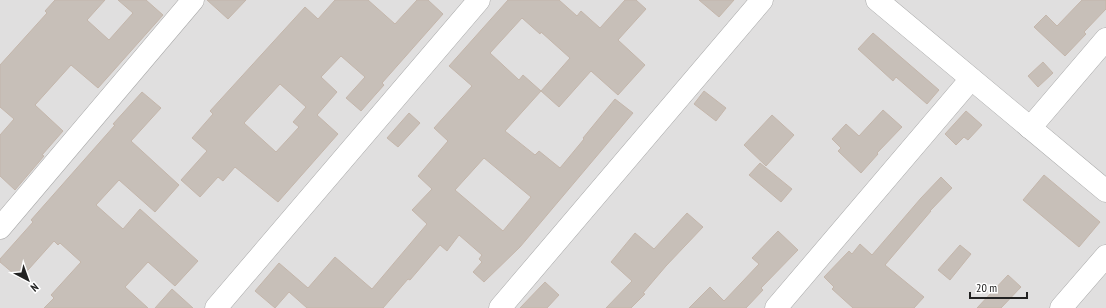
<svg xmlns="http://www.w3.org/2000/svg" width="1106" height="308" font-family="'PT Sans Narrow',sans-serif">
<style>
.residential{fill:#e0dfdf}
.building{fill:#c7bfb8;stroke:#c4b6ab;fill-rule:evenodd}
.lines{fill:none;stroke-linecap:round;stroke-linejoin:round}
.street-casing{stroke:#a9a9a9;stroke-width:23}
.street{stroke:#fff;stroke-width:22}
</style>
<rect width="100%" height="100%" fill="#f2efe9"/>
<rect class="residential" x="0" y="0" width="1106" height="308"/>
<g class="building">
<path d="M55 0H105L87 20 109 40 133 13 118 0H146L163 15 98 88 71 65 35 105 63 131 42 155 44 156 15 190 0 176V135L14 119 0 107V65L47 13 45 11Z"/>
<path d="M207 0H246L228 19Z"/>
<path d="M335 0H368L395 24 417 0H428L443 14 382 83 384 85 361 111 346 98 365 77 341 56 321 77 337 92 317 115 338 134 278 202 235 167 223 181 218 177 200 197 181 180 207 151 192 138 213 114 210 111 305 7 318 19ZM280 84 306 107 293 122 299 127 276 152 244 123Z"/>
<path d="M508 0H559L577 16 581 11 600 28 625 0H636L646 9 618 40 645 65 618 95 591 71 559 107 541 91 570 58 541 32 540 34 522 18 490 53 519 80 523 75 541 91 505 131 535 155 539 151 560 168 584 139 583 138 615 99 633 113 520 247 484 282 473 272 482 262 479 259 482 255 459 235 447 251 440 245 410 280 408 279 383 308H307L289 292 275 308 255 291 279 263 308 288 335 257 372 289 427 224 412 210 432 189 418 176 448 141 434 128 472 86 449 66ZM484 158 531 197 503 231 455 190Z"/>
<path d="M699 0H734L719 17Z"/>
<path d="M1082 0H1106V9L1084 32 1086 34 1065 56 1034 27 1046 15 1057 26Z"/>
<path d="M873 33 939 90 927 104 896 77 893 81 858 49Z"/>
<path d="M1043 62 1053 73 1038 87 1028 76Z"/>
<path d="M704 91 726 108 716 121 694 104Z"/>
<path d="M142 92 161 108 131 141 179 185 155 212 119 180 96 205 123 229 140 209 198 261 175 286 148 262 125 287 148 308H44L54 298 51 295 81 262 60 243 58 245 54 241 20 279 0 262V259L33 222 31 220 115 125 113 124Z"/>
<path d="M883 110 902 127 877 153 878 154 861 173 838 151 841 148 832 139 846 124 859 136Z"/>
<path d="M966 111 982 125 968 140 964 137 956 145 945 134Z"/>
<path d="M409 113 420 123 398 147 387 138Z"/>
<path d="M772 115 794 135 766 166 744 145Z"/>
<path d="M760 163 792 189 781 202 749 175Z"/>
<path d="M1044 175 1100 222 1079 247 1023 200Z"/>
<path d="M941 177 952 188 930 211H931L885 265 924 297 914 308H853L832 289 834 287 824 277 849 251 852 254 860 244 872 255 921 198Z"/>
<path d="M687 213 703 227 666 266 643 293 645 294 631 308H606L632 281 611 262 635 233 654 249Z"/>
<path d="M778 231 798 250 761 288 763 290 746 308H689L710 287 724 301 759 264 752 258Z"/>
<path d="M960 245 971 254 950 280 938 270Z"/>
<path d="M1008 275 1021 287 1001 308H977Z"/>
<path d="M545 282 559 295 547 308H520Z"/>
<path d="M172 289 193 308H155Z"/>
</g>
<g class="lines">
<g class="street-casing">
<g id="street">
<path d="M877 0 1106 191"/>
<path d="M1030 128 1106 39"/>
<path d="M0 228 193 0"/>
<path d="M216 308 479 0"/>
<path d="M500 308 762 0"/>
<path d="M776 308 971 79"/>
<path d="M1061 308 1106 256"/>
</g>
</g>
<use href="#street" class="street"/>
</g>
<g transform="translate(28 280) rotate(139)" stroke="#ffffff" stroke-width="3" paint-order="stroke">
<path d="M0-3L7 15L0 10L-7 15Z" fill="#222222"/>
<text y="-6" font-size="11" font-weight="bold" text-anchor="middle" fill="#222222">N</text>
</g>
<path d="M970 292v6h57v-6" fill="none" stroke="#222222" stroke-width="2"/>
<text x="976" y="292" font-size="12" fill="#222222" stroke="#ffffff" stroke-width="3" paint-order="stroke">20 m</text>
</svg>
